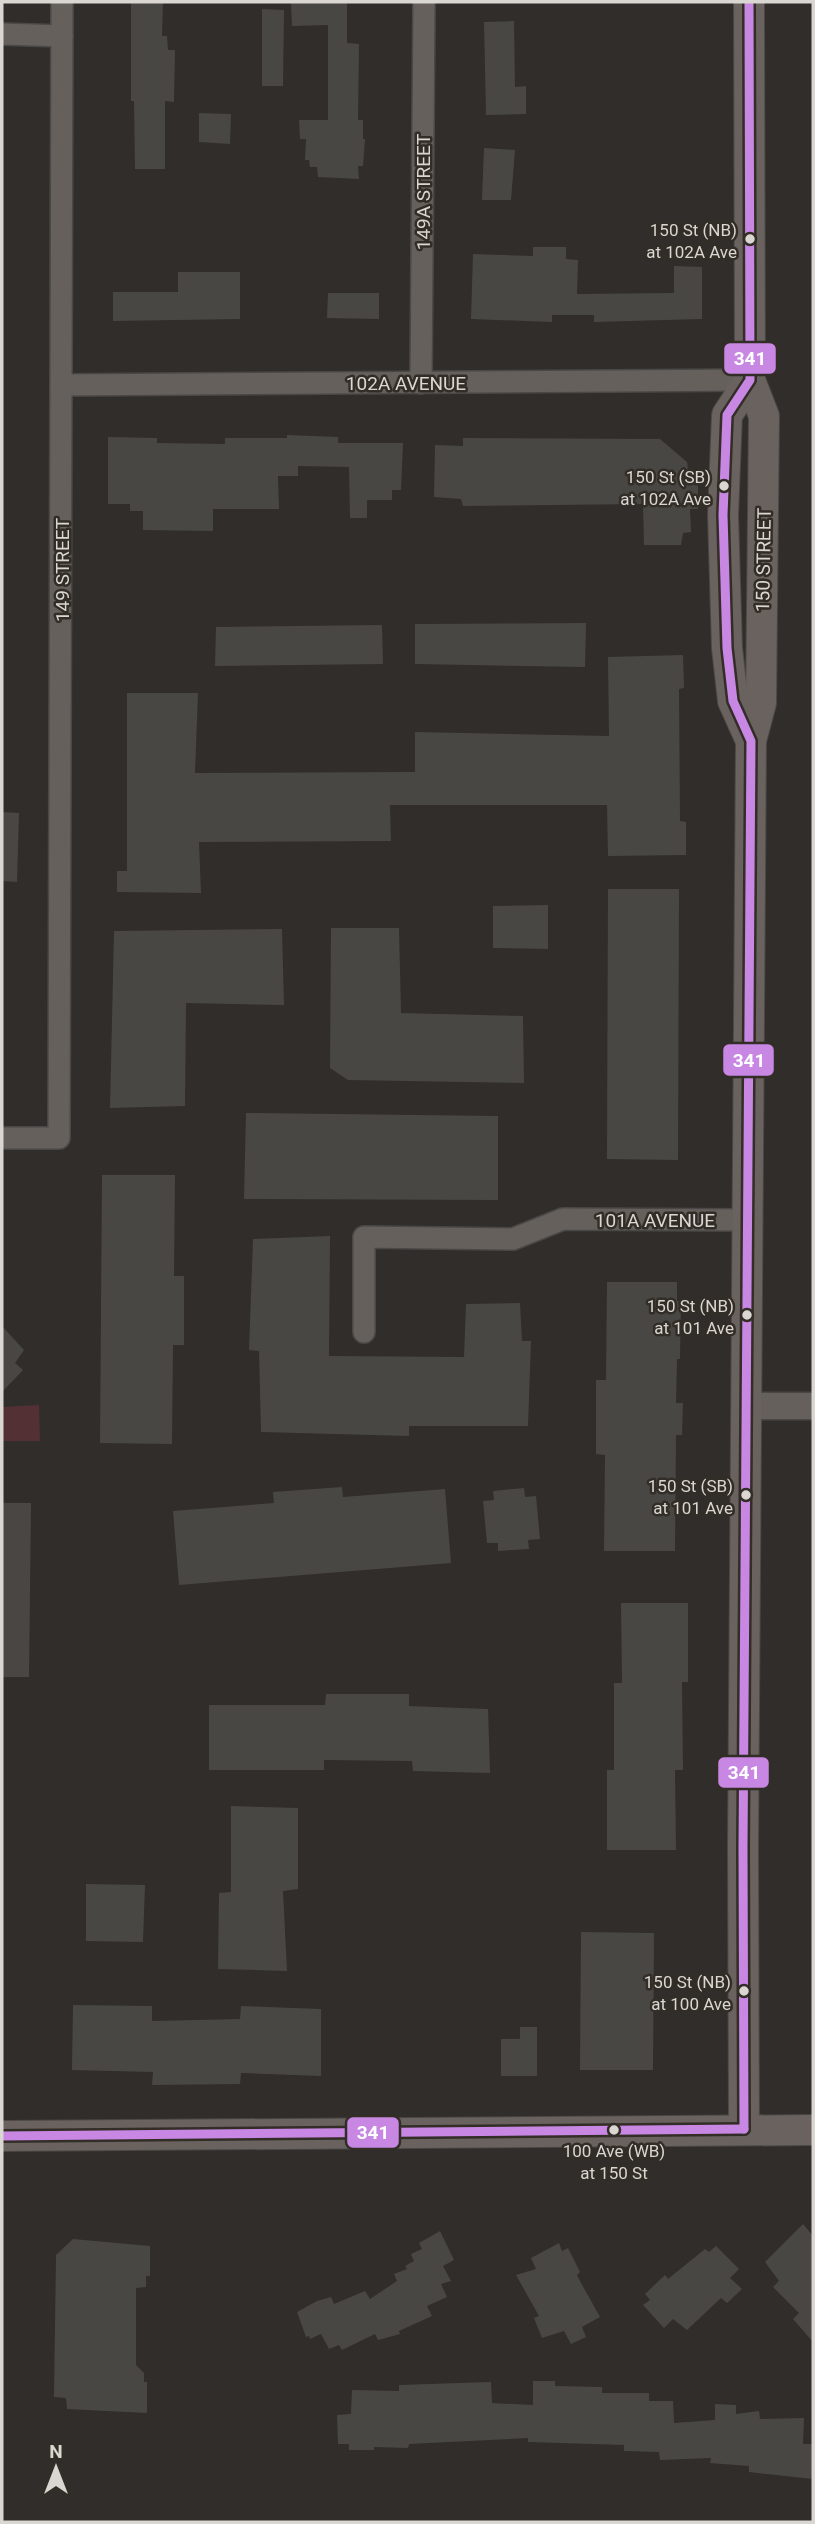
<svg xmlns="http://www.w3.org/2000/svg" width="815" height="2524" font-family="Roboto,sans-serif">
<style>
.green{fill:#533033}
.building{fill:#494744}
.lines{fill:none;stroke-linecap:round;stroke-linejoin:round}
.minor-casing{stroke:#4a4846;stroke-width:24}
.tertiary-casing{stroke:#4a4846;stroke-width:29}
.secondary-casing{stroke:#4a4846;stroke-width:32}
.minor{stroke:#66605d;stroke-width:21}
.tertiary{stroke:#66605d;stroke-width:26}
.secondary{stroke:#69625e;stroke-width:30}
.bus-1-casing{stroke:#332d27;stroke-width:14}
.bus-1{stroke:#c787e3;stroke-width:9}
.bus-dot{fill:#dad6d2;stroke:#332d27;stroke-width:2.5}
.labels{text-anchor:middle;stroke-width:5;stroke-linejoin:round;paint-order:stroke}
.bus-label{font-size:17px;fill:#dad6d2;stroke:#332d27;text-anchor:end}
.street-label{font-size:19px;fill:#dad6d2;stroke:#332d27}
.line-badge{stroke:#332d27;stroke-width:2.5}
.badge-label{font-size:19px;text-anchor:middle;font-weight:bold;fill:#fff}
</style>
<rect width="100%" height="100%" fill="#302d2a"/>
<path class="green" d="M39 1405 40 1441H2V1407Z"/>
<g class="building">
<path d="M131 2H163L162 36H167L168 50H175L174 102 165 101V169H135L134 101H131Z"/>
<path d="M291 2H347V43L359 44 358 120H363V139H365L363 166H358L359 179 318 177 317 167H310L309 160H305L306 139H300L299 120H328V25L292 26Z"/>
<path d="M262 9 284 10 283 86H262Z"/>
<path d="M514 21 515 87 526 86V114L486 115 484 22Z"/>
<path d="M199 113 231 114 230 144 199 142Z"/>
<path d="M484 148 515 150 511 200H482Z"/>
<path d="M533 247H566V259L578 260 577 294 674 293V266L702 267V319L594 322V315H552V322L471 319 473 254 533 256Z"/>
<path d="M178 272H240V319L113 321V292H178Z"/>
<path d="M328 293H379V319L327 318Z"/>
<path d="M287 435 338 437V443H403L401 490H392V500H367V518H350L349 467 298 466V476H278L279 509H213V531L143 530V511H130V504H108V437L157 438V443L225 444V438H287Z"/>
<path d="M463 438 660 439 687 462 689 476H698V509H690L691 532 683 533 681 545H644L643 504 463 506 461 499 434 497 435 445 463 446Z"/>
<path d="M586 623 585 667 415 664V624Z"/>
<path d="M382 625 383 664 215 666 216 627Z"/>
<path d="M683 655 684 688 679 689 680 821 686 822V855L608 856 607 805H390L391 841 199 842 201 893 117 892V871H127V693H198L195 773 415 772V732L609 736 608 657Z"/>
<path d="M2 812 19 813 17 882 2 881Z"/>
<path d="M608 889H679L678 1160 607 1159Z"/>
<path d="M548 905V949L493 948V906Z"/>
<path d="M331 928H399L401 1013 523 1016 524 1083 348 1080 330 1068Z"/>
<path d="M282 929 284 1005 186 1003 185 1106 110 1108 114 931Z"/>
<path d="M246 1113 498 1116V1200L244 1199Z"/>
<path d="M102 1175H175L174 1276H184V1345H173L172 1444 100 1443Z"/>
<path d="M330 1236 329 1356 464 1357 466 1304 520 1303 522 1341H531L528 1426H409V1436L261 1432 259 1351 249 1350 253 1239Z"/>
<path d="M607 1282H677V1301H681L680 1359H677L676 1403H683L682 1435H676L675 1551H604L605 1455 596 1454V1380H606Z"/>
<path d="M2 1326 24 1350 15 1363 23 1370 2 1392Z"/>
<path d="M342 1487 343 1497 445 1489 451 1563 179 1585 173 1511 274 1503 273 1492Z"/>
<path d="M524 1488 525 1497 536 1496 540 1539 528 1540 529 1549 498 1551V1543H487L483 1501 494 1500 493 1491Z"/>
<path d="M2 1503H31L29 1677H2Z"/>
<path d="M621 1603H688V1682H682L683 1770H675L676 1850H607V1770H614V1683H622Z"/>
<path d="M326 1694H409V1706L488 1709 490 1773 413 1771 412 1761 324 1760V1770H209V1705H325Z"/>
<path d="M231 1806 298 1808V1889L283 1891 287 1971 218 1969 219 1893 231 1892Z"/>
<path d="M86 1884 145 1885 143 1942 86 1941Z"/>
<path d="M581 1932 654 1933 653 2070H580Z"/>
<path d="M73 2005 152 2006V2021L240 2019 241 2006 321 2009V2076L241 2073 240 2084 152 2085 153 2072 72 2070Z"/>
<path d="M520 2027H537V2076H501V2039H520Z"/>
<path d="M803 2224 813 2236V2342L793 2319 799 2313 773 2287 779 2281 765 2262Z"/>
<path d="M440 2231 454 2260 443 2266 451 2281 441 2284 447 2297 427 2306 432 2316 399 2331 400 2334 378 2340 375 2334 342 2350 339 2345 329 2349 321 2334 310 2339 309 2336 306 2337 297 2312 317 2301 331 2297 334 2304 365 2291 370 2299 397 2281 394 2274 407 2269 405 2266 414 2261 411 2254 422 2249 419 2243Z"/>
<path d="M73 2239 150 2246V2276H146V2287L136 2288V2365L144 2373V2382H147V2413L67 2409 66 2398 54 2397 56 2255Z"/>
<path d="M559 2243 562 2251 568 2248 580 2272 577 2275 580 2281 600 2317 582 2327 586 2337 571 2344 564 2331 542 2338 534 2318 539 2316 516 2275 536 2269 531 2258Z"/>
<path d="M716 2246 739 2269 730 2278 742 2289 727 2303 721 2298 687 2330 673 2319 664 2328 643 2305 650 2300 645 2294 665 2275 668 2279 705 2249 709 2252Z"/>
<path d="M533 2381H555V2386L602 2387V2393H649V2401H673L674 2423 715 2420V2404L736 2405V2414L759 2411 760 2419 804 2418 803 2444H813V2479L749 2472V2466L710 2463 711 2458 660 2460 659 2452 624 2451V2445L528 2442V2438L409 2444 408 2448 374 2447V2450H349V2444H338L337 2415 351 2414 352 2390 399 2391V2385L491 2382 492 2403 533 2405Z"/>
</g>
<g class="lines">
<g class="minor-casing">
<g id="minor">
<path d="M2 34 62 36"/>
<path d="M421 383 424 2"/>
<path d="M62 385 750 380"/>
<path d="M2 1138H59L62 2"/>
<path d="M364 1332V1237L513 1239 563 1219 747 1220"/>
</g>
</g>
<g class="tertiary-casing">
<path id="tertiary" d="M747 1406H813"/>
</g>
<g class="secondary-casing">
<g id="secondary">
<path d="M750 380 727 415 723 515 727 648 733 701 751 741"/>
<path d="M744 2129 743 1848 751 741 761 703 764 416 750 380 749 2"/>
<path d="M2 2136 813 2130"/>
</g>
</g>
<use href="#minor" class="minor"/>
<use href="#tertiary" class="tertiary"/>
<use href="#secondary" class="secondary"/>
<g class="bus-1-casing">
<g id="bus-1">
<path d="M744 2129 743 1848 751 741 733 701 727 648 723 515 727 415 750 380 749 2"/>
<path d="M2 2136 744 2129"/>
</g>
</g>
<use href="#bus-1" class="bus-1"/>
</g>
<g class="bus-dot">
<circle cx="750" cy="239" r="6"/>
<circle cx="724" cy="486" r="6"/>
<circle cx="747" cy="1315" r="6"/>
<circle cx="746" cy="1495" r="6"/>
<circle cx="744" cy="1991" r="6"/>
<circle cx="614" cy="2130" r="6"/>
</g>
<g class="labels">
<g class="bus-label">
<text x="737" y="236">150 St (NB)<tspan x="737" dy="22">at 102A Ave</tspan></text>
<text x="711" y="483">150 St (SB)<tspan x="711" dy="22">at 102A Ave</tspan></text>
<text x="734" y="1312">150 St (NB)<tspan x="734" dy="22">at 101 Ave</tspan></text>
<text x="733" y="1492">150 St (SB)<tspan x="733" dy="22">at 101 Ave</tspan></text>
<text x="731" y="1988">150 St (NB)<tspan x="731" dy="22">at 100 Ave</tspan></text>
<text x="614" y="2157" text-anchor="middle">100 Ave (WB)<tspan x="614" dy="22">at 150 St</tspan></text>
</g>
<g class="street-label">
<text transform="translate(423 192) rotate(-90)" y="7">149A STREET</text>
<text x="406" y="390">102A AVENUE</text>
<text transform="translate(763 560) rotate(-89)" y="7">150 STREET</text>
<text transform="translate(62 570) rotate(-90)" y="7">149 STREET</text>
<text x="655" y="1227">101A AVENUE</text>
</g>
</g>
<g class="line-badge">
<rect x="723" y="342" width="54" height="33" rx="7" fill="#c787e3"/>
<rect x="722" y="1043" width="53" height="34" rx="7" fill="#c787e3"/>
<rect x="717" y="1756" width="53" height="33" rx="7" fill="#c787e3"/>
<rect x="346" y="2116" width="54" height="33" rx="7" fill="#c787e3"/>
</g>
<g class="badge-label">
<text x="750" y="365">341</text>
<text x="749" y="1067">341</text>
<text x="744" y="1779">341</text>
<text x="373" y="2139">341</text>
</g>
<rect width="815" height="2524" fill="none" stroke="#dad6d2" stroke-width="7"/>
<g transform="translate(56 2468)" stroke="#332d27" stroke-width="5" paint-order="stroke">
<path d="M0-5L12 26L0 18L-12 26Z" fill="#dad6d2"/>
<text y="-10" font-size="19" font-weight="bold" text-anchor="middle" fill="#dad6d2">N</text>
</g>
</svg>
